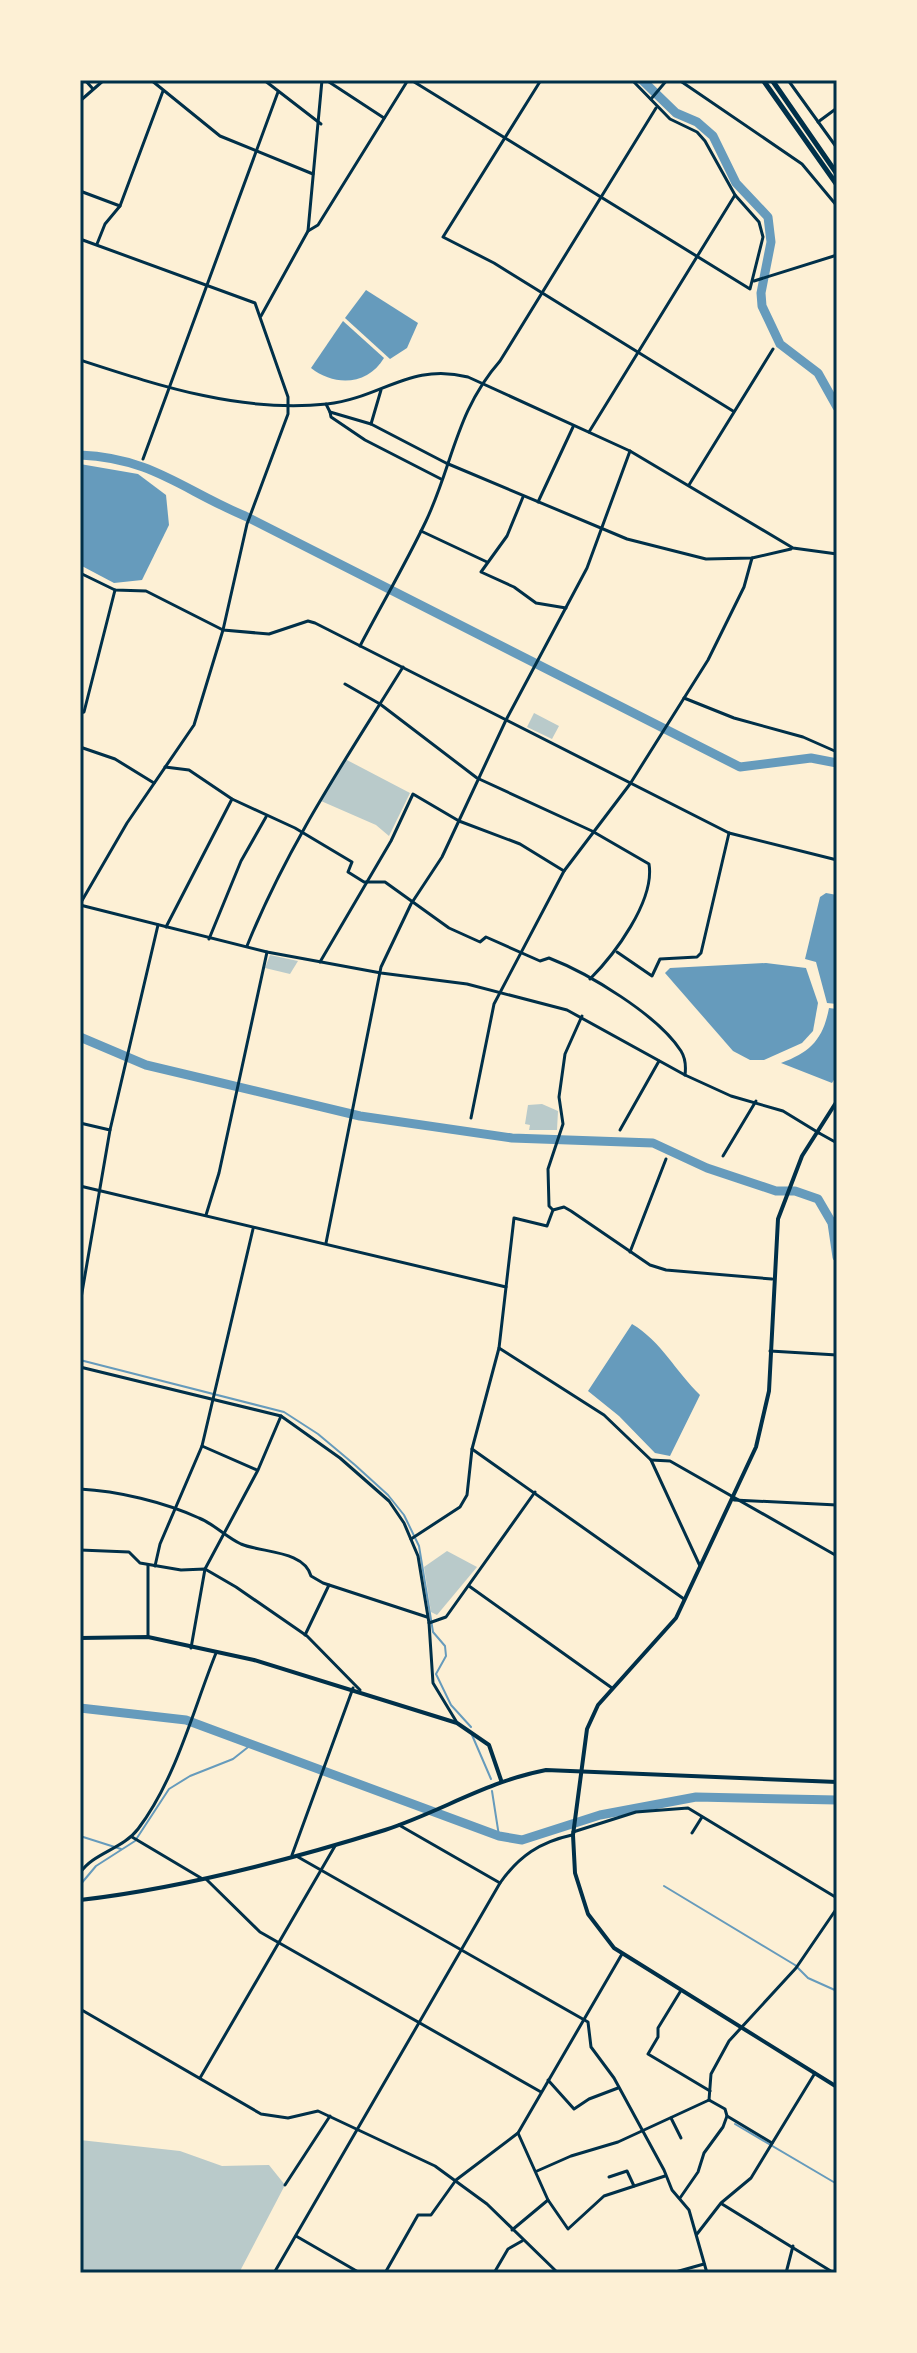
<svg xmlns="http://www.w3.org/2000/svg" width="917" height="2353" font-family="'DM Sans',sans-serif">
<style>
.green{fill:#b9caca}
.water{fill:#669bbc}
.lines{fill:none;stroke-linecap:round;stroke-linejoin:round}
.stream{stroke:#669bbc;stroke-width:2}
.river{stroke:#669bbc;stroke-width:9}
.minor{stroke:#003049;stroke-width:3}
.tertiary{stroke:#003049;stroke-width:3}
.secondary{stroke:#003049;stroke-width:4}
.motorway{stroke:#003049;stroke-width:5}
.neatline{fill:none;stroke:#003049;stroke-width:3}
</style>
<rect width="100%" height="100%" fill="#fdf0d5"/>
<g class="green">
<path d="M534 713 559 726 552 739 527 727Z"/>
<path d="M345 759 410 793 389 836 376 825 321 801Z"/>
<path d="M270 955 298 961 290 974 265 968Z"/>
<path d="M542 1104 558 1111 557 1130H529L530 1125 525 1124 528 1105Z"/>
<path d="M447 1551 477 1567 437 1615 431 1612 424 1567Z"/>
<path d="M80 2140 180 2151 222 2166 269 2165 285 2185 239 2273H80Z"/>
</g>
<g class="water">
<path d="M366 290 418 323 407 348 390 359 345 318Z"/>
<path d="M343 321 384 358C368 385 335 387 311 368Z"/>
<path d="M80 464 138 474 166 495 169 525 142 580 114 583 80 565Z"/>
<path d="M826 893 837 895V1004L827 1003 816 962 805 959 820 897Z"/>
<path d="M766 963 806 968 818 1003 813 1031 802 1043 764 1060H750L733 1051 665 973 670 968Z"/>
<path d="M829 1008 837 1009V1075L832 1083 781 1063C811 1052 823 1039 829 1008Z"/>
<path d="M632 1324C661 1341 676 1372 700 1395L670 1456 655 1453 619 1416 588 1391Z"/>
</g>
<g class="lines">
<g class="stream">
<path d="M80 1360 284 1412 318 1434 355 1465 388 1495 404 1515 419 1546 433 1632 445 1646 446 1656 436 1674 451 1705 471 1727"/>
<path d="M472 1735 491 1779"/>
<path d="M492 1791 499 1836"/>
<path d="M80 1836 121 1849"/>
<path d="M80 1885 96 1866 135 1841 169 1789 190 1776 233 1759 252 1744"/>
<path d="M664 1886 795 1965 808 1978 837 1991"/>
<path d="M735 2124 837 2184"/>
</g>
<g class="river">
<path d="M642 80 676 113 697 122 713 136 736 183 768 217 771 242 761 293 762 306 780 344 818 373 837 407"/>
<path d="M80 455C152 458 183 490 245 516L740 767 811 758 837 763"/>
<path d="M80 1037 146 1065 360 1116 512 1138 653 1143 707 1168 776 1191H795L818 1199 832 1223 837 1257"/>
<path d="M80 1708 186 1720 499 1836 522 1840 600 1815 696 1797 837 1800"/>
</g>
<g class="minor">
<path d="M85 80 93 89"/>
<path d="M151 80 220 136 313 174"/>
<path d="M264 80 321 124"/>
<path d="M326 80 384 118"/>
<path d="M411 80 750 289 763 237 759 222 735 195 705 141 697 132 670 119 632 80"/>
<path d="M541 80 443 237 494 263 733 411"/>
<path d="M651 99 667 80"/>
<path d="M80 101 104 80"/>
<path d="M818 122 837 108"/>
<path d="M80 191 120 206"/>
<path d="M308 231 318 225 408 80"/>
<path d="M80 239 255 303 288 397V414L247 524 223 630 194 725 127 823 80 904"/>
<path d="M97 244 105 224 120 206 163 91"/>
<path d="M754 281 837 255"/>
<path d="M261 316 308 231 322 80"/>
<path d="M330 412 331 417 365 440 441 479"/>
<path d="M371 424 381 390"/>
<path d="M589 432 735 195"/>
<path d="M143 459 278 92"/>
<path d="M689 485 773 349"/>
<path d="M523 497 507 536 481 572 514 587 536 603 566 608"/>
<path d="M538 502 573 427"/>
<path d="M421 531 487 562"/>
<path d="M80 573 115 590 146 591 223 630 269 634 308 621 315 623 729 833 837 860"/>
<path d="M360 646C382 604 406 563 426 521 453 464 456 411 500 361L656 108"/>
<path d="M345 684 380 704 477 778 592 831 649 864C655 901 614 955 590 979"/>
<path d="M684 698 734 718 803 737 837 752"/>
<path d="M80 713 84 712 115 590"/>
<path d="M80 747 115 759 154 783"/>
<path d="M165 767 189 770 232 799 295 828 352 862 348 872 364 882H385L449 928 480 942 486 937 540 961 549 958C588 973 658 1015 681 1051 686 1059 686 1067 685 1075"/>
<path d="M166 927 232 799"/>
<path d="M209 939 241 861 266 817"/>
<path d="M247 946C288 844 346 759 403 667"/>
<path d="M617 952 652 976 660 959 697 957 701 953 729 833"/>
<path d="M320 962 391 841 413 794 459 821 520 844 564 871"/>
<path d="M471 1118 494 1004 564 871 630 784 708 660 744 587 752 558"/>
<path d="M80 1123 110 1130"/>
<path d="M620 1130 659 1061"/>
<path d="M819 1133 837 1143"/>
<path d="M723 1156 756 1101"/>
<path d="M80 1186 506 1287"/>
<path d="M553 1210 564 1207 571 1211 650 1265 666 1270 772 1279"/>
<path d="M206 1215 219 1173 267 952"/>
<path d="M326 1243 381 967 411 904 442 857 506 720 587 568 630 451"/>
<path d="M630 1252 666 1159"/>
<path d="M80 1304 110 1130 158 925"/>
<path d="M499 1348 604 1415 651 1460 700 1566"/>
<path d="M770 1351 837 1355"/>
<path d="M80 1367 281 1416 340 1458 389 1501 404 1523 418 1556 429 1623 433 1683 456 1721"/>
<path d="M202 1446 257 1470"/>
<path d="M651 1460 670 1461 837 1556"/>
<path d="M80 1489C118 1491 164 1502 199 1518 214 1524 226 1537 241 1544 262 1553 304 1550 311 1576L323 1583 427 1617"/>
<path d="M734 1500 837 1505"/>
<path d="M411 1539 460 1507 467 1495 472 1449 499 1348 514 1218 547 1226 553 1210 549 1206 548 1169 563 1124 559 1097 565 1054 582 1016"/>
<path d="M80 1550 129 1552 140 1563 181 1570 205 1569 236 1587 307 1636 360 1690"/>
<path d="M155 1566 160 1544 202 1446 253 1229"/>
<path d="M429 1623 446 1617 535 1492"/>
<path d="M305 1635 329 1585"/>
<path d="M148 1637V1565"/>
<path d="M191 1648 205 1569 258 1470 281 1416"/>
<path d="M399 1825 500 1883"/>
<path d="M573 1832 636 1812 688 1808 837 1898"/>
<path d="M692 1833 702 1817"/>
<path d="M132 1837 201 1878"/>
<path d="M292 1855 353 1688"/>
<path d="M298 1857 588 2022 591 2047 614 2078 664 2170 672 2190 689 2210 707 2273"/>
<path d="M80 1873C93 1853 123 1849 138 1829 176 1779 193 1710 216 1653"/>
<path d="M206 1879 260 1932 541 2092"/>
<path d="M680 1992 658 2028V2037L648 2054 710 2091"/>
<path d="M80 2009 261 2114 288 2118 318 2111 435 2166 487 2204 558 2273"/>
<path d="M200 2078 335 1846"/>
<path d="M548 2080 574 2109 589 2099 618 2088"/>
<path d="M709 2100 711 2074 729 2041 796 1968 837 1908"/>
<path d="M709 2100 725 2109 727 2116 772 2143"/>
<path d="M671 2118 681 2138"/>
<path d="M537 2171 571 2156 618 2142 709 2100"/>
<path d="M609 2177 627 2171 634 2186"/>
<path d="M285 2185 330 2116"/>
<path d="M680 2198 698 2172 704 2153 723 2127 727 2116"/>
<path d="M548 2200 568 2229 604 2196 665 2176"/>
<path d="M722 2204 834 2273"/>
<path d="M512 2230 548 2200 518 2133"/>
<path d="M697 2234 721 2203 751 2178 815 2073"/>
<path d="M296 2236 360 2273"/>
<path d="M385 2273 418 2215H431L456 2180 518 2133 622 1954"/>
<path d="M494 2273 508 2249 522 2241"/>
<path d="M672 2273 704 2264"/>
<path d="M786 2273 793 2246"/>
</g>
<g class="tertiary">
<path d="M679 80 802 164 837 206"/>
<path d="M788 80 837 148"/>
<path d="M80 360C160 386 241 413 327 404 381 398 411 362 468 377L630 451 793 548 837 554"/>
<path d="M326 404 330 412 371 424 446 463 627 539 706 559 752 558 791 549"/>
<path d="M80 905 267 952 381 973 467 984 567 1010 685 1075 731 1096 783 1111 819 1133"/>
<path d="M472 1449 684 1599"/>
<path d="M469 1586 612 1688"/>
<path d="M274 2273 500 1883C519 1856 540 1842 572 1835"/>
</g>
<g class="secondary">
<path d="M837 1101 802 1156 778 1219 769 1391 756 1447 676 1618 598 1705 587 1729 573 1835 575 1873 588 1914 614 1948 837 2087"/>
<path d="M80 1638 148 1637 254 1660 457 1723 489 1745 501 1780"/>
<path d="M80 1900C183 1888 286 1861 385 1830 440 1812 488 1781 546 1770L837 1782"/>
</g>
<g class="motorway">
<path d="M763 80 837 185"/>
<path d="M772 80 837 174"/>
</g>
</g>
<rect width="917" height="2353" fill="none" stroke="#fdf0d5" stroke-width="164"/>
<rect x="82" y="82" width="753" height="2189" class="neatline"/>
</svg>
